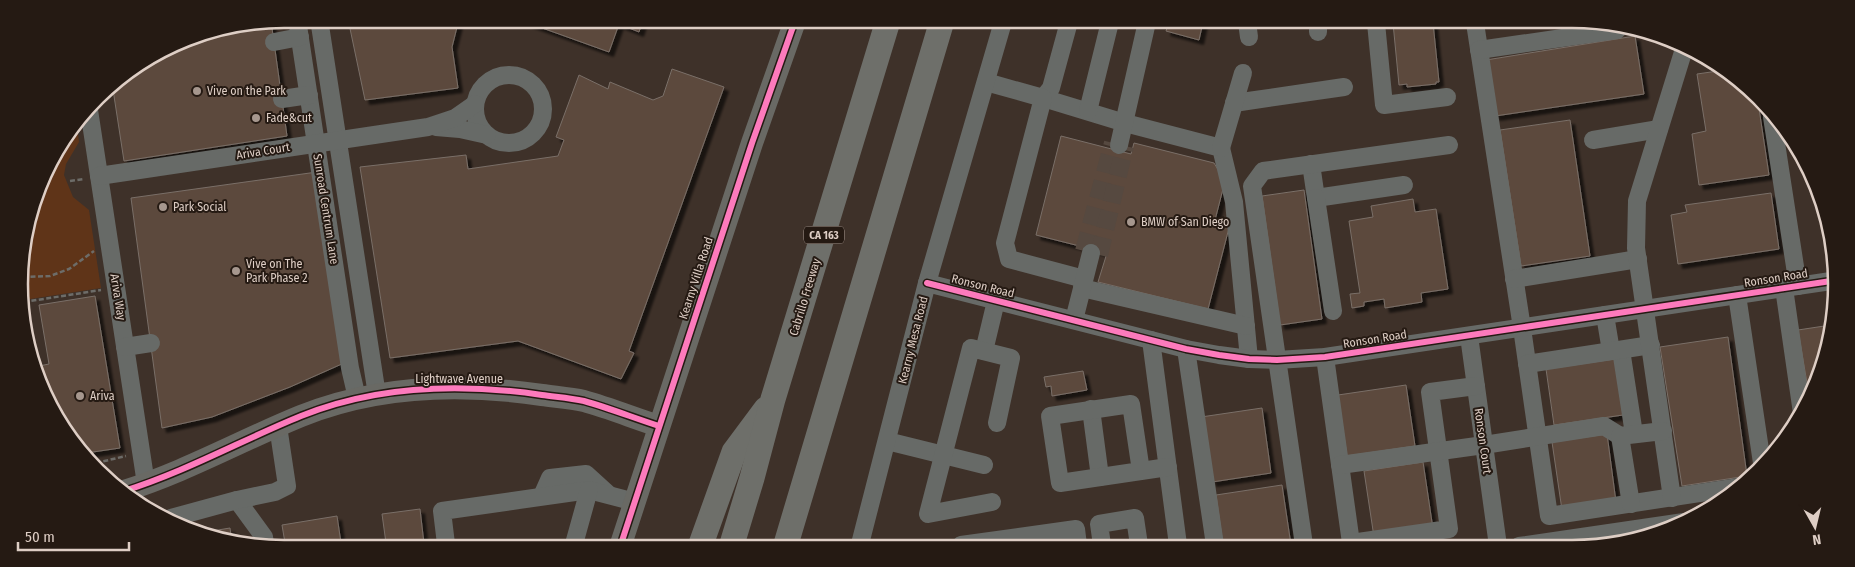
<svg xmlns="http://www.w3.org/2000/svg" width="1855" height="567" font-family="'Fira Sans Condensed',sans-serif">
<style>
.green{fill:#5f3418}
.building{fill:#5c493c;stroke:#7a6f68;filter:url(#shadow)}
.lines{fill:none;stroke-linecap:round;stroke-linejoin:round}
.minor-tunnel{stroke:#564940;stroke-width:18;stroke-dasharray:18 9;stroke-linecap:butt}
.path{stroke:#6d6c68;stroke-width:2.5;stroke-dasharray:5 2.5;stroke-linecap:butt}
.minor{stroke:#676a67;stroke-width:18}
.major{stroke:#696964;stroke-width:22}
.highway{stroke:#6e6f6a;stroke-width:25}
.cycleway-casing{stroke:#251a13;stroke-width:9}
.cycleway{stroke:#fd7abc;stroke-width:6}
.poi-dot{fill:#a6978e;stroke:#251a13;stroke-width:2}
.labels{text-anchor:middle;stroke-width:4;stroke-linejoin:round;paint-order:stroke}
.shield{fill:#251a13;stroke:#a69890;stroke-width:1}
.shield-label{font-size:11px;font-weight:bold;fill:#decec5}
.poi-label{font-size:12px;fill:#decec5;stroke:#251a13;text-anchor:start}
.street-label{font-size:12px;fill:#decec5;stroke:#251a13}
.rim{fill:none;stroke:#decec5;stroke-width:2.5}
</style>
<defs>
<filter id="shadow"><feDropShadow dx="4.5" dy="4.5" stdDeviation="1" flood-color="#0009"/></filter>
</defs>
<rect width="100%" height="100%" fill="#3e3129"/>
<path class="green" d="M77 126 79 142 66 164 64 175 73 197 89 210 101 288 24 300 21 249 46 166Z"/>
<g class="building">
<path d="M348 19H459L452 47 458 88 365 100Z"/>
<path d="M520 20H643L639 32 619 24 609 52Z"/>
<path d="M271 21 287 136 124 161 112 83 182 39Z"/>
<path d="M1169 22H1203L1199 40 1166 31Z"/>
<path d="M1393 23H1433L1439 82H1436V84L1407 87V84L1399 85Z"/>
<path d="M1635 36 1644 94 1495 116 1486 60Z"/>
<path d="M672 69 724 87 629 351 634 353 621 379 518 341 390 358 360 167 466 155 468 169 558 156 564 140 556 137 579 75 608 89 610 82 653 100 663 96Z"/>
<path d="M1725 70 1758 102 1769 175 1699 185 1692 134 1706 131 1697 74Z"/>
<path d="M1570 120 1590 256 1521 266 1500 130Z"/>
<path d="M1061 136 1131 154 1134 143 1214 163 1225 181 1215 220 1230 224 1208 309 1098 282 1107 253 1036 235Z"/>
<path d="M317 172 344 363 290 387 212 417 162 428 131 198Z"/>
<path d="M1304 190 1322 319 1280 325 1262 196Z"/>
<path d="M1771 193 1779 249 1678 264 1671 215 1687 212 1685 205Z"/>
<path d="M1413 199 1415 212 1436 209 1448 289 1421 293 1422 302 1385 308 1384 299 1364 302V306L1352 308 1350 294 1360 293 1349 221 1373 217 1371 206Z"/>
<path d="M95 296 120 448 86 453 66 434 65 426H61L34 367 49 364 39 305Z"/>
<path d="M1831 325V335L1809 395 1798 330Z"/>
<path d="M1728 337 1747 476 1682 486 1660 347Z"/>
<path d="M1615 359 1623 415 1554 425 1546 369Z"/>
<path d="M1083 371 1087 390 1052 396 1051 386 1046 387 1044 377Z"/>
<path d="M1406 385 1415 446 1347 456 1338 395Z"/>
<path d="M1262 408 1271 473 1212 482 1201 417Z"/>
<path d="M1607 434 1616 502 1562 510 1552 442Z"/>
<path d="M1423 462 1433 529 1374 537 1364 471Z"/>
<path d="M1282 485 1291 545H1223L1216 495Z"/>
<path d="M420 509 424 544 386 543 382 514Z"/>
<path d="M337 516 341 543H285L282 525Z"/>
<path d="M230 528 232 543 206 532Z"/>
</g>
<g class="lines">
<g class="minor-tunnel">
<path d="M1084 251 1113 143"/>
<path d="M1099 255 1125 146"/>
</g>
<g class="path">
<path d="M70 181 84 179"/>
<path d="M23 277 50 276 69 269 94 251"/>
<path d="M24 302 101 290"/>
<path d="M96 463 126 456"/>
</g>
<g class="minor">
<path d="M297 19 350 368 357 398"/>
<path d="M319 19 377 395"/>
<path d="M1069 22 1051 88 1043 98 1125 123 1221 148 1234 202 1249 359"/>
<path d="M1247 22 1249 37"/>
<path d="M1318 23V32"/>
<path d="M1376 23 1384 105 1447 97"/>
<path d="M1475 23 1522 328 1549 516 1739 487"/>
<path d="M274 42 300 37"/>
<path d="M1479 50 1617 30 1616 24"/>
<circle cx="509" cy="109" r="34"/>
<path d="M986 82 1043 98 1005 243 1009 259 1084 279"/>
<path d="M282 99 309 95"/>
<path d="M1234 103 1344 87"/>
<path d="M89 110 146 484"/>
<path d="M1088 111 1110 22"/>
<path d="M1772 117 1798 286"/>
<path d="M436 127 460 129 487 135"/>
<path d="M1593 140 1659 129"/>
<path d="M1119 145 1147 22"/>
<path d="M1221 148 1243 73"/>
<path d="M1311 164 1316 198 1404 185"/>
<path d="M99 176 428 127 455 118 475 104"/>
<path d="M1316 198 1333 311"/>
<path d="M1514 279 1638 259"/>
<path d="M927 283 1186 349 1219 355 1249 359 1277 360 1325 357 1831 281"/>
<path d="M1082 288 1246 326"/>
<path d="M1784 288 1802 413"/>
<path d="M1737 295 1762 463"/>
<path d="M1605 315 1611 351"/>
<path d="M1074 320 1091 253"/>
<path d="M1469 336 1498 546"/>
<path d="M1151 340 1178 545"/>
<path d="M125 347 151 343"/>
<path d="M1186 349 1215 545"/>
<path d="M1621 350 1634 434"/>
<path d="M984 351 996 301"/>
<path d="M1325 357 1351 543 1449 529 1430 392 1476 386"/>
<path d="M1527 364 1651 345"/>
<path d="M1091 409 1100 477"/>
<path d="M887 441 984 465"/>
<path d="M1340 465 1484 445 1604 426 1620 436"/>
<path d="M1141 471 1131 404 1050 416 1060 483 1168 467"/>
<path d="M542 496 550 478 586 474 608 494"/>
<path d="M1672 498 1636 248 1637 201 1684 49"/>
<path d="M237 500 264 537 265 543"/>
<path d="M992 502 928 514 971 348 1011 358 997 423"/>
<path d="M1631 504 1620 436 1663 431"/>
<path d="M171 518 237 500 275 492 287 486 278 426"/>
<path d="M446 544 442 511 589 490 635 502"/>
<path d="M574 544 589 490"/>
<path d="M860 544 927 283 1003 22"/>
<path d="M961 545 1076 529 1078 545"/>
<path d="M1102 545 1099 524 1135 518 1139 545"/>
<path d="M1304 545 1252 186 1263 171 1449 145"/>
<path d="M1519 546 1684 522"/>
</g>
<g class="major">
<path d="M124 491C185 472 242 440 301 416 378 385 461 383 542 395 556 397 570 398 584 401 609 408 634 418 659 426"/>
<path d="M621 544 752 143 795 21"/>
</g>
<g class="highway">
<path d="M701 544 734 452 766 409"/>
<path d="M732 544 752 478 773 399 888 21"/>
<path d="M786 544 942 21"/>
</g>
<g class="cycleway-casing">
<g id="cycleway">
<path d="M927 283 1186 349 1219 355 1249 359 1277 360 1325 357 1831 281"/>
<path d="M124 491C185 472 242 440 301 416 378 385 461 383 542 395 556 397 570 398 584 401 609 408 634 418 659 426"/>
<path d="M621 544 752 143 795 21"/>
</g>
</g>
<use href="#cycleway" class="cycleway"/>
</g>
<g class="poi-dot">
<circle cx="197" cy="91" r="5"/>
<circle cx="256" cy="118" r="5"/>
<circle cx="163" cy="207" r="5"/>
<circle cx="1131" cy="222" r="5"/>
<circle cx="236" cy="271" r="5"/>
<circle cx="80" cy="396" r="5"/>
</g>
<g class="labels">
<rect class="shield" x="804" y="226.5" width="40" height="17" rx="4"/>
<g class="shield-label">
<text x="824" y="239">CA 163</text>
</g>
<g class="poi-label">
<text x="207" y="95">Vive on the Park</text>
<text x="266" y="122">Fade&amp;cut</text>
<text x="173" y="211">Park Social</text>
<text x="1141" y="226">BMW of San Diego</text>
<text x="246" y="268">Vive on The<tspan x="246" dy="14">Park Phase 2</tspan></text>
<text x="90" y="400">Ariva</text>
</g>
<g class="street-label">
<text transform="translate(263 151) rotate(-9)" y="4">Ariva Court</text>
<text transform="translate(326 209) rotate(81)" y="4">Sunroad Centrum Lane</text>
<text transform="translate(696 278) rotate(-72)" y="4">Kearny Villa Road</text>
<text transform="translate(1776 278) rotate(-9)" y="4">Ronson Road</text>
<text transform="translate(983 286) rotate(14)" y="4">Ronson Road</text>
<text transform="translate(118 297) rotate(81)" y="4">Ariva Way</text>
<text transform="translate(805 297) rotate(-73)" y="4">Cabrillo Freeway</text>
<text transform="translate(1375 339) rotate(-9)" y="4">Ronson Road</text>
<text transform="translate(913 340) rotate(-76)" y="4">Kearny Mesa Road</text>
<text x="459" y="383">Lightwave Avenue</text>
<text transform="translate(1483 441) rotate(82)" y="4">Ronson Court</text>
</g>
</g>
<path d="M0 0H1855V567H0ZM284 28H1572A256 256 0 0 1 1828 284V284A256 256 0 0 1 1572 540H284A256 256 0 0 1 28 284V284A256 256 0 0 1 284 28Z" fill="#251a13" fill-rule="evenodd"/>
<path class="rim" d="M284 28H1572A256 256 0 0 1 1828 284V284A256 256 0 0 1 1572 540H284A256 256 0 0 1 28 284V284A256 256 0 0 1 284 28Z"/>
<g transform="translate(1815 527) rotate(172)" stroke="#251a13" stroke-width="4" paint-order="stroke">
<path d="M0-4L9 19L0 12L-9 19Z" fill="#decec5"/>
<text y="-8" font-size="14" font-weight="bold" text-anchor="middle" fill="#decec5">N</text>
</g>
<path d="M18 542v8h111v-8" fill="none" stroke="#decec5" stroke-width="2.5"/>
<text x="25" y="542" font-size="15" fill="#decec5" stroke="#251a13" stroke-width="4" paint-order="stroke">50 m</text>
</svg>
